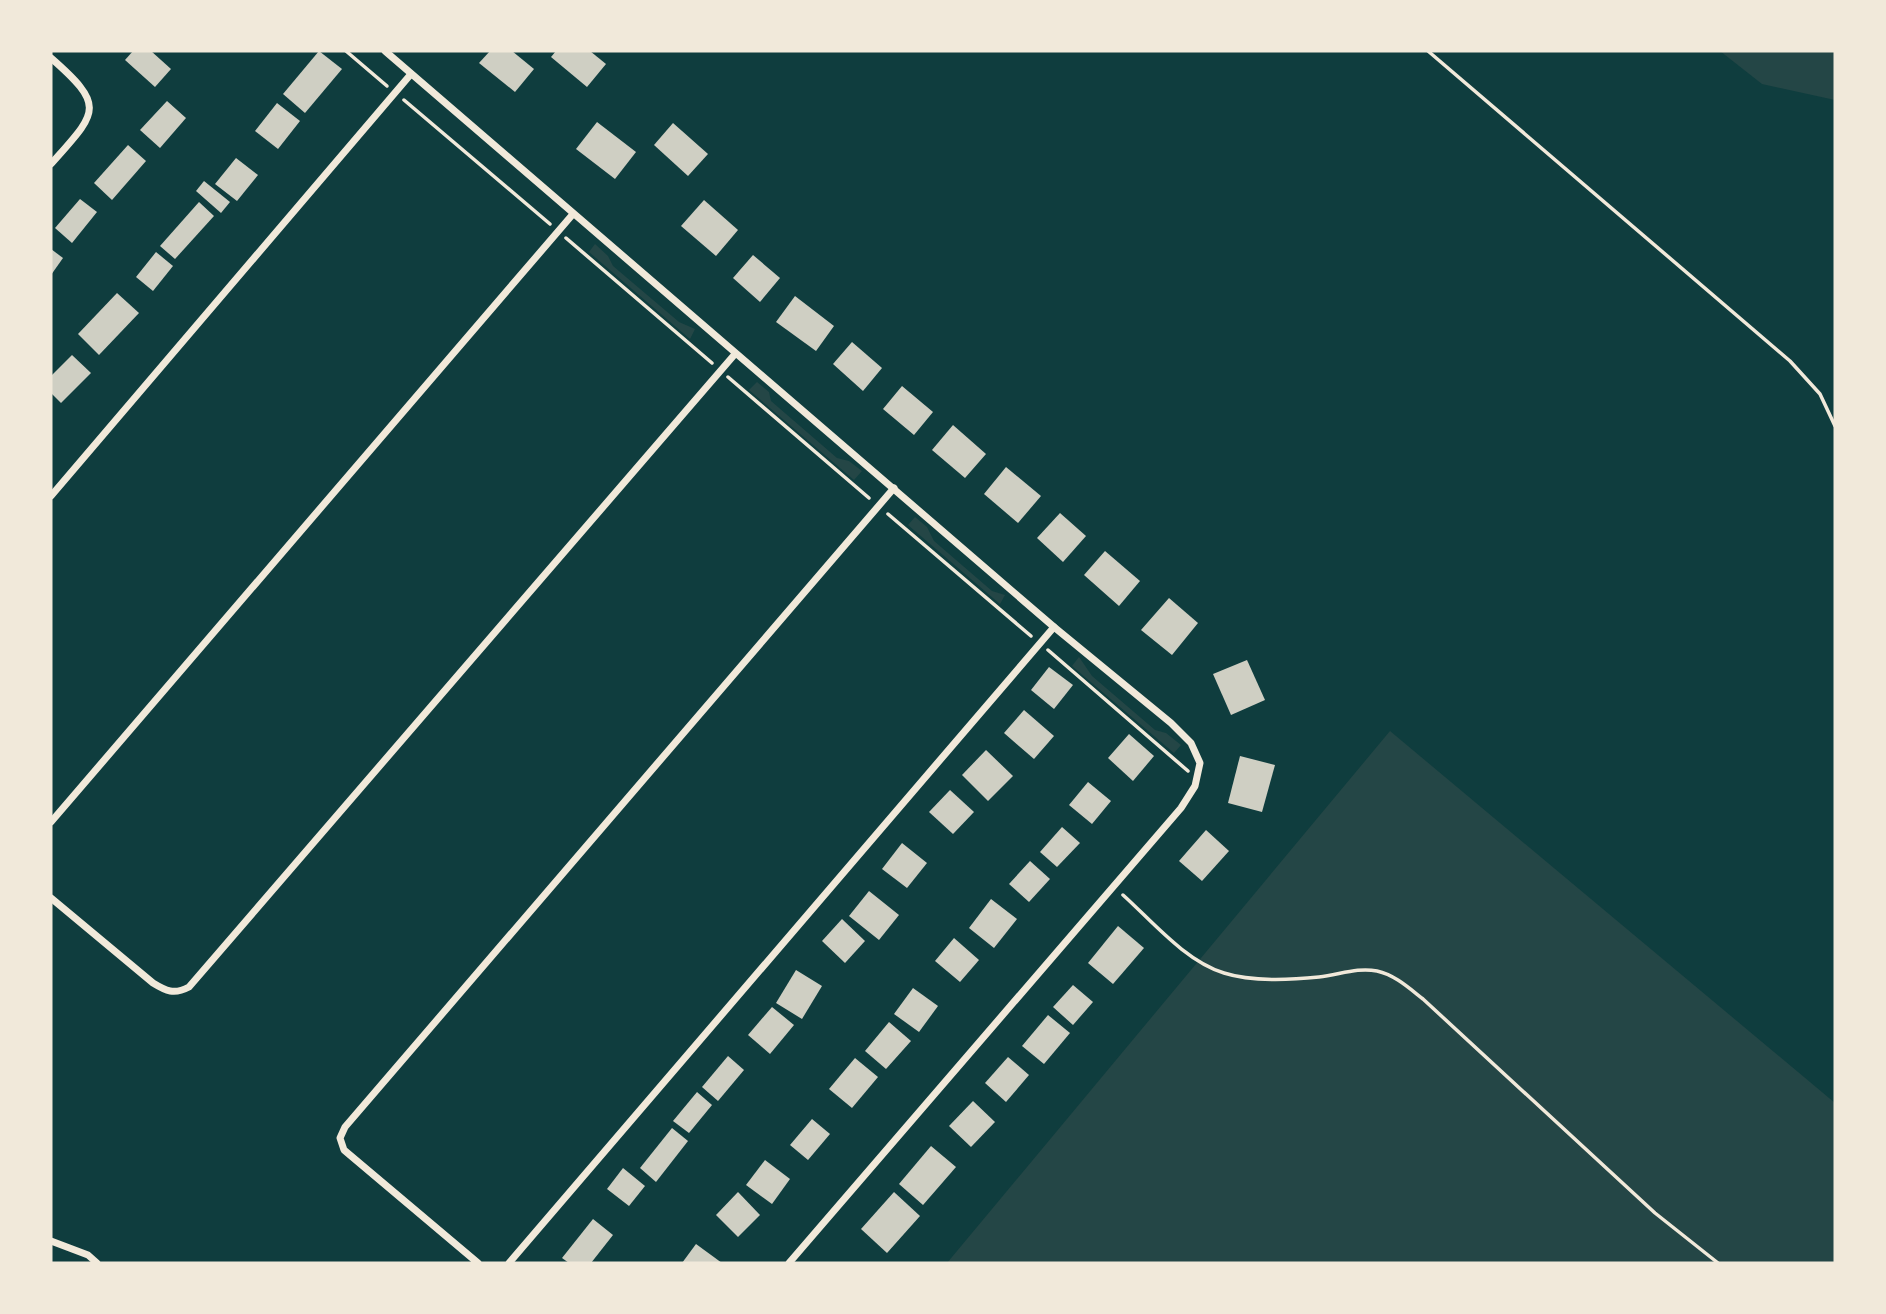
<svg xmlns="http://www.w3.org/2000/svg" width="1886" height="1314" font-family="Manrope,sans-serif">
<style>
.green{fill:#244646}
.building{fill:#cfcfc3}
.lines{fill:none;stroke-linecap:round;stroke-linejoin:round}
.path{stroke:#f1e9da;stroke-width:3.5}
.minor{stroke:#f1e9da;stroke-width:7}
</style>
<rect width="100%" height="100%" fill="#0f3d3e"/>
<g class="green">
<path d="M1720 51H1835V100L1762 84Z"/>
<path d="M595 244 608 256 613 266 679 322 695 329 690 339 589 252Z"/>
<path d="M757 382 769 392 771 401 837 458 849 461 862 471 854 480 749 390Z"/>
<path d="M915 517 927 527 934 541 992 591 1005 595 1000 604 908 525Z"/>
<path d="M1079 657 1092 676 1155 730 1166 733 1181 745 1174 753 1072 666Z"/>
<path d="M1390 731 1835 1103V1263H947Z"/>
</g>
<g class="building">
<path d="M133 51H151L171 69 155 87 125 60Z"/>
<path d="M319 51 342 69 305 113 283 94Z"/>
<path d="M490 51H512L534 69 515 92 479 63Z"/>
<path d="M556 51H590L606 64 587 87 551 57Z"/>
<path d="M167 101 186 118 160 148 140 130Z"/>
<path d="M277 103 300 121 278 149 255 131Z"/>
<path d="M597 122 636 152 615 179 576 149Z"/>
<path d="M673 123 708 154 688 176 654 145Z"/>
<path d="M128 145 146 161 112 200 94 183Z"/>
<path d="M236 158 258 175 237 201 215 184Z"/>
<path d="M204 181 230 202 221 213 196 191Z"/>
<path d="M80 199 97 212 72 243 55 228Z"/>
<path d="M704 200 738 230 716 256 681 226Z"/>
<path d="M199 202 214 216 175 259 160 246Z"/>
<path d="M51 249 63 258 51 275Z"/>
<path d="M156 252 173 266 153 291 136 277Z"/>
<path d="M753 255 780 278 760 302 733 278Z"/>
<path d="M117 293 139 313 99 355 78 334Z"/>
<path d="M795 296 834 326 816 351 776 322Z"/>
<path d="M852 342 882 368 863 391 833 364Z"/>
<path d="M72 355 91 373 61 403 51 393V376Z"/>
<path d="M902 386 933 412 914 435 883 409Z"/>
<path d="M953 425 986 454 965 478 932 450Z"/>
<path d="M1006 467 1041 496 1018 523 984 494Z"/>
<path d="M1060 513 1086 536 1063 562 1037 538Z"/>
<path d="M1105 551 1140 581 1119 606 1084 575Z"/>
<path d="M1169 598 1198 623 1172 655 1141 630Z"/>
<path d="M1247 660 1265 700 1231 715 1213 674Z"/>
<path d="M1049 667 1073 685 1054 709 1031 690Z"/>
<path d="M1024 710 1054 736 1034 759 1004 733Z"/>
<path d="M1129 734 1154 756 1133 781 1108 758Z"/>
<path d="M986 750 1013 776 988 801 962 775Z"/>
<path d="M1240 756 1275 765 1262 812 1228 803Z"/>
<path d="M1088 782 1111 801 1092 824 1069 805Z"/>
<path d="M950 790 974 812 953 834 929 812Z"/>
<path d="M1062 827 1080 843 1057 867 1040 852Z"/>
<path d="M1206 830 1229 851 1202 881 1179 861Z"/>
<path d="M902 843 927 863 907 888 882 869Z"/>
<path d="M1030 861 1050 879 1029 902 1009 884Z"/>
<path d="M869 891 899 915 879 940 849 916Z"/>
<path d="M991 899 1017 919 994 948 969 928Z"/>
<path d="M842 919 865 941 845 963 822 941Z"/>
<path d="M1118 926 1144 948 1113 984 1088 963Z"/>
<path d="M954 938 979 960 960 982 935 961Z"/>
<path d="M796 970 822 986 802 1019 776 1003Z"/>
<path d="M1073 985 1093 1002 1073 1025 1053 1007Z"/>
<path d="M913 988 938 1006 919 1032 894 1014Z"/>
<path d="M772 1007 794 1025 770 1054 748 1035Z"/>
<path d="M1048 1015 1070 1033 1044 1064 1022 1046Z"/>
<path d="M889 1022 911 1041 886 1069 865 1051Z"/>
<path d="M728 1056 744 1070 718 1101 702 1087Z"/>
<path d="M1008 1057 1029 1075 1006 1102 985 1083Z"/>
<path d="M855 1058 878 1077 852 1108 829 1089Z"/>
<path d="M697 1092 712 1105 689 1133 673 1121Z"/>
<path d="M973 1101 995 1122 971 1147 949 1126Z"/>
<path d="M812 1119 830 1134 808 1160 790 1145Z"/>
<path d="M672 1128 688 1141 656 1182 640 1168Z"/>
<path d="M931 1146 956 1167 923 1205 899 1184Z"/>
<path d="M765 1160 790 1179 772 1204 746 1185Z"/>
<path d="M623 1168 645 1186 629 1206 607 1189Z"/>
<path d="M738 1192 760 1215 738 1237 716 1215Z"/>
<path d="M894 1192 920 1216 887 1253 861 1229Z"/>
<path d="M593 1219 613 1235 591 1263H569L562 1258Z"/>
<path d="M696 1244 722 1263H682Z"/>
</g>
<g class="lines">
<g class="path">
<path d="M346 51 387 86"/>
<path d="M1428 51 1790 361 1820 394 1835 426"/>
<path d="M404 100 550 224"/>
<path d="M566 238 712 363"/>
<path d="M728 377 869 498"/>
<path d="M888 514 1031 636"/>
<path d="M1048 650 1188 771"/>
<path d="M1123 895C1152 921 1185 961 1224 973 1252 982 1290 980 1319 977 1339 975 1357 967 1377 971 1395 975 1409 988 1423 999L1655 1213 1718 1263"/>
</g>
<g class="minor">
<path d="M385 51 1054 627 1171 723 1191 743 1200 763 1195 786 1181 808 789 1263"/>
<path d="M51 58C107 107 97 112 51 164"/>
<path d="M51 496 411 74"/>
<path d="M51 822 573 214"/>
<path d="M51 898 153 983C166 991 174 995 189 987L735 354"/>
<path d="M51 1241 88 1255 97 1263"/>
<path d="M478 1263 344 1150 340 1138 345 1127 894 488"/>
<path d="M509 1263 1054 627"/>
</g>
</g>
<rect width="1886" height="1314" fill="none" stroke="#f1e9da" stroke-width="105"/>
</svg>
